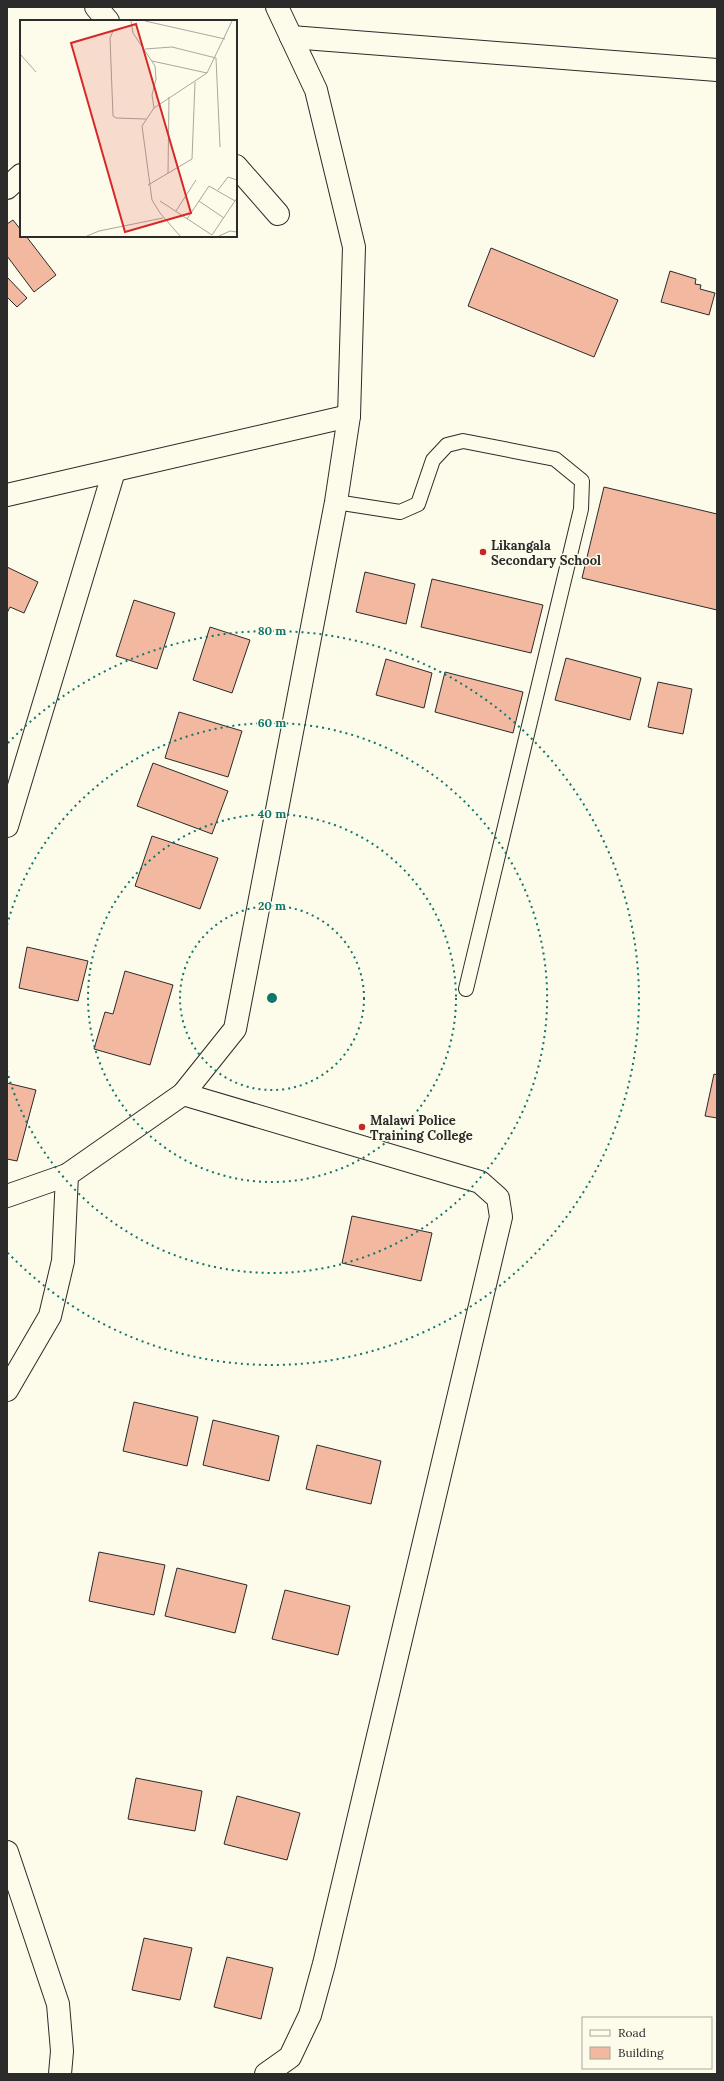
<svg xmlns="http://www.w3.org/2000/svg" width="724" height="2081" font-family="Lora,serif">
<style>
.building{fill:#f2b8a0;stroke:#2b2b2b}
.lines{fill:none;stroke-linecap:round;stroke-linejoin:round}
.service-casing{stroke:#2b2b2b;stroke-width:16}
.minor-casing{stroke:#2b2b2b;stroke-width:24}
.tertiary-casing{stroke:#2b2b2b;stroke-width:24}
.service{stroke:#fdfbea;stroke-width:14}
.minor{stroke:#fdfbea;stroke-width:22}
.tertiary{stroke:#fdfbea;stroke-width:22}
.ring{fill:none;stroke:#0f766e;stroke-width:2;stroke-dasharray:2 4}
.poi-dot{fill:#c62828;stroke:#fdfbea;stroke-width:1.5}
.labels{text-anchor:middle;stroke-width:3;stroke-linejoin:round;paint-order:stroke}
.poi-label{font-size:13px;font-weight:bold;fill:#2b2b2b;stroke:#fdfbea;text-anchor:start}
.inset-road{fill:none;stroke:#a9a89e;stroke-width:1}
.view{fill:#d62828;fill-opacity:0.15;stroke:#d62828;stroke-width:2}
.inset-edge{fill:none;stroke:#2b2b2b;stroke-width:2}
.centre{fill:#0f766e;stroke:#fdfbea;stroke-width:2}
.ring-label{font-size:12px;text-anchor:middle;font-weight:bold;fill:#0f766e;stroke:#fdfbea;stroke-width:3;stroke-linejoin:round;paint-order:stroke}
</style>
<rect width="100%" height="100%" fill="#fdfbea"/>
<g class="building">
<path d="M13 220 21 230V236H26L56 275 34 292 7 256V224Z"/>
<path d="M491 248 618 300 594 357 468 306Z"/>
<path d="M670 271 696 279 695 284 701 285 700 289 715 293 709 315 661 302Z"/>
<path d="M7 277 27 298 17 307 7 297Z"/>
<path d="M604 487 717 514V610L582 578Z"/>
<path d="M7 567 38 582 24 613 10 607 7 613Z"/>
<path d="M365 572 415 584 406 624 356 612Z"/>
<path d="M432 579 543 605 531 653 421 627Z"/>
<path d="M134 600 175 613 157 669 116 656Z"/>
<path d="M210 627 250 640 232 693 193 680Z"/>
<path d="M566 658 641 678 630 720 555 700Z"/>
<path d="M386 659 432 673 424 708 376 695Z"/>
<path d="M445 672 523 692 513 733 435 712Z"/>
<path d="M658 682 692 689 683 734 648 727Z"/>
<path d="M179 712 242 731 228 777 165 758Z"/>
<path d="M153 763 228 791 212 834 137 806Z"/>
<path d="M152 836 218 858 200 909 135 886Z"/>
<path d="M27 947 88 961 78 1001 19 988Z"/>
<path d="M125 971 173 985 150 1065 94 1049 105 1012 113 1014Z"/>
<path d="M714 1074 717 1075V1118L705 1116Z"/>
<path d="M7 1083 36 1090 17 1161 7 1159Z"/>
<path d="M352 1216 432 1233 421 1281 342 1263Z"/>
<path d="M134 1402 198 1417 187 1466 123 1451Z"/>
<path d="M213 1420 279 1436 269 1481 203 1465Z"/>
<path d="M317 1445 381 1461 371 1504 306 1489Z"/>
<path d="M99 1552 165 1565 154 1615 89 1601Z"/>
<path d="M177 1568 247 1585 235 1633 165 1616Z"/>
<path d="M285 1590 350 1606 338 1655 272 1639Z"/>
<path d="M136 1778 202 1791 195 1831 128 1819Z"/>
<path d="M237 1796 300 1813 287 1860 224 1844Z"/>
<path d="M144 1938 192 1948 180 2000 132 1990Z"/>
<path d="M227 1957 273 1968 261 2019 214 2007Z"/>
</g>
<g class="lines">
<g class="service-casing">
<path id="service" d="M336 502 400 512 418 504 433 460 447 445 463 441 555 459 582 481 581 509 466 989"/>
</g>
<g class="minor-casing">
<g id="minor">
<path d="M96 7 108 21"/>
<path d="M291 37 717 70"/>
<path d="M236 166 278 214"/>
<path d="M7 188 21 175"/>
<path d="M7 495 349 416"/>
<path d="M7 826 114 471"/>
<path d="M183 1094 480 1182 498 1198 501 1217 324 1964 310 2015 290 2057 266 2074"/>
<path d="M7 1390 50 1316 63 1261 67 1175"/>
<path d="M7 1852 58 2004 62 2051 60 2074"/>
</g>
</g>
<g class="tertiary-casing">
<path id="tertiary" d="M7 1196 67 1175 183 1094 235 1029 336 502 349 416 354 247 316 90 277 7"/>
</g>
<use href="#service" class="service"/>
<use href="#minor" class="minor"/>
<use href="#tertiary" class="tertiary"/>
</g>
<g class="ring">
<circle cx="272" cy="998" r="92"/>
<circle cx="272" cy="998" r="184"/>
<path d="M7 925A275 275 0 1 1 7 1071"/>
<path d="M8 743A367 367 0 1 1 8 1253"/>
</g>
<g class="poi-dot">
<circle cx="483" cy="552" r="4"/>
<circle cx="362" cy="1127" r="4"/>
</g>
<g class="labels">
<g class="poi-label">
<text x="491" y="550">Likangala<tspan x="491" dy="15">Secondary School</tspan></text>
<text x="370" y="1125">Malawi Police<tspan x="370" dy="15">Training College</tspan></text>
</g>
</g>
<g transform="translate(20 20)">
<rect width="217" height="217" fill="#fdfbea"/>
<path class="inset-road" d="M111 1 113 13 135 46 136 59 132 75 134 88M125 1 205 19M101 8 93 11 90 18 93 96 96 98 126 99M125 29 152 27 196 38 200 127M0 34 16 52M132 41 187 53M148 153 149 77M128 165 172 139 175 62M198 170 208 157 217 160M140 181 192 215M179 181 204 198M156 191 176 160M167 199 189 166 215 181M192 215 217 178M67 216 79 211 143 198M160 216 140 193 132 180 122 106 134 88 187 53 212 1M199 216 210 211 217 212"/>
<path class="view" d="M116 4 171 193 105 212 51 23Z"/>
<rect width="217" height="217" class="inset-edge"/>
</g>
<circle cx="272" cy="998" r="6" class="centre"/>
<g class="ring-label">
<text x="272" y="635">80 m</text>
<text x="272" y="727">60 m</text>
<text x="272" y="818">40 m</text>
<text x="272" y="910">20 m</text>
</g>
<rect width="724" height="2081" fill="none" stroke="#2b2b2b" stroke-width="16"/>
<rect x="582" y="2017" width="130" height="52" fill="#fdfbea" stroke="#a9a89e"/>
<rect x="590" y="2030" width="20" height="6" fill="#fdfbea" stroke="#a9a89e"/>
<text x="618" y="2037" font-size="12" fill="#2b2b2b">Road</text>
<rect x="590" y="2047" width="20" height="12" fill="#f2b8a0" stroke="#a9a89e"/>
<text x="618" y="2057" font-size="12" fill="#2b2b2b">Building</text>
</svg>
